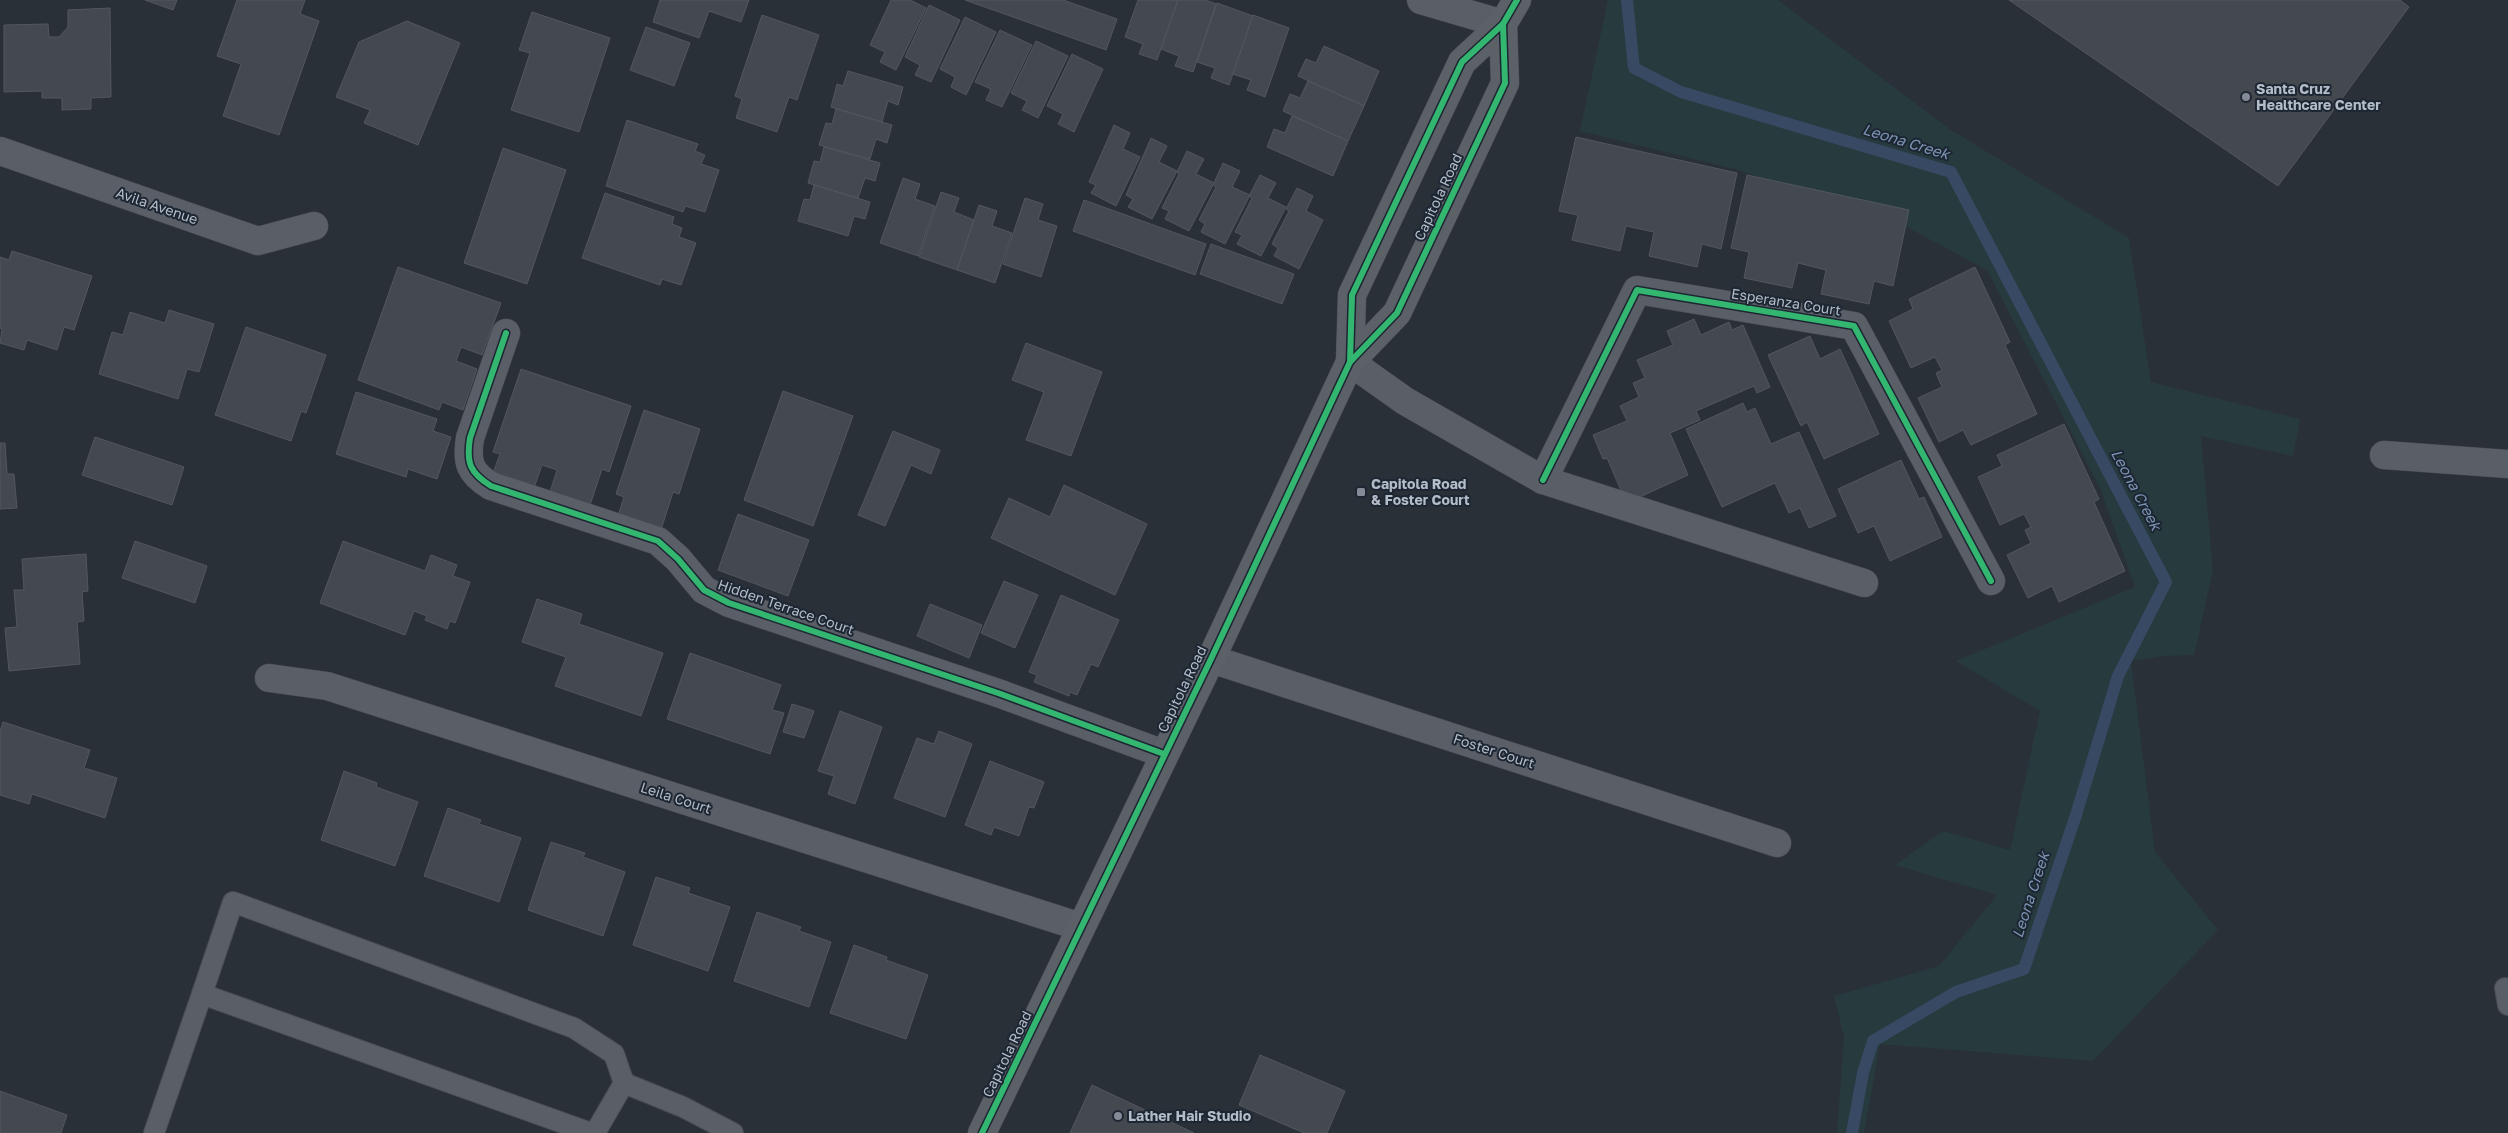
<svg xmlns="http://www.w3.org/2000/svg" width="2508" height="1133" font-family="'Golos Text',sans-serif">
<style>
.green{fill:#273a3e}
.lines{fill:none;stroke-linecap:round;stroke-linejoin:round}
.stream{stroke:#384963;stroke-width:12}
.building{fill:#444950;stroke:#52575f}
.service-casing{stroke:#484c53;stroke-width:22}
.minor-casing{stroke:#484c53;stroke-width:29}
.primary-casing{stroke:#484c55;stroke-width:29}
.service{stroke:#5a5e66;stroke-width:20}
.minor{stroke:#5a5e66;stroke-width:28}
.primary{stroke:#5c6168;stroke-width:28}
.cycleway-casing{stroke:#1d2633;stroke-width:9}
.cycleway{stroke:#33b770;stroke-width:6}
.poi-dot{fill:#848b96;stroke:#1d2633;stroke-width:2}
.labels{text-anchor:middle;stroke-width:4;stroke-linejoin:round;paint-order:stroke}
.poi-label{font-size:14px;font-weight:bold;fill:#b4bcc9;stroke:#1d2633;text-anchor:start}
.street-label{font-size:14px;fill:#b4bcc9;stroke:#1d2633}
.water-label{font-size:15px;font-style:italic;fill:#7c92b1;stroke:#1d2633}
</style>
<rect width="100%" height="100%" fill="#2a3038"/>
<path class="green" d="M1608 0H1778L1951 130 2129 238 2151 382 2300 419 2293 456 2201 436 2213 571 2194 655 2164 656 2131 661 2155 852 2218 930 2093 1061 1880 1044 1864 1133H1837L1844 1037 1834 996 1939 966 1997 895 1895 865 1943 831 2010 850 2040 711 1956 661 2135 587 2100 488 1987 270 1903 225 1735 169 1580 131Z"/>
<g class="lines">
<path class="stream" d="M1627 0 1634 68 1681 92 1951 172 2166 582 2118 676 2076 815 2024 969 1956 992 1873 1041 1863 1073 1852 1133"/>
</g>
<g class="building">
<path d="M145 0H177L173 10Z"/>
<path d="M237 0H305L300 14 319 21 279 135 223 116 241 64 217 56Z"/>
<path d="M660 0H749L741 22 709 11 699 38 653 22Z"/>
<path d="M891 0H910L926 8 896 70 880 62 885 52 870 45Z"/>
<path d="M965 0H1063L1117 19 1106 50Z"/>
<path d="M1138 0H1178L1157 60 1139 54 1143 44 1125 37Z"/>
<path d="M1178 0H1206L1216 4 1193 72 1175 66 1179 56 1161 49Z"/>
<path d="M2009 0H2400L2409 7 2278 186Z"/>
<path d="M1217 3 1253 16 1229 85 1211 78 1215 68 1197 62Z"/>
<path d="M929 5 960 20 931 82 915 75 920 65 905 57Z"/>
<path d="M110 8 111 97 91 98V109L62 110V98H42V91L4 92V25L48 24 49 37H59L68 27V10Z"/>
<path d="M532 12 610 38 579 132 511 110 530 53 519 50Z"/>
<path d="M762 15 819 35 797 100 789 97 777 132 736 118 742 99 735 96Z"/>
<path d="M1253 15 1289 28 1265 97 1247 90 1251 80 1233 74Z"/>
<path d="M965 17 996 32 966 95 951 87 955 77 940 69Z"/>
<path d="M407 21 460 43 418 145 364 123 370 110 336 97 359 42Z"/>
<path d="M646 27 690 43 674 86 630 70Z"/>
<path d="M1000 30 1032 45 1002 107 986 100 991 89 975 82Z"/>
<path d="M1036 41 1068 56 1038 118 1022 110 1027 101 1011 93Z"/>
<path d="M1324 46 1379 71 1364 106 1298 76 1306 59 1316 63Z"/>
<path d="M1072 54 1103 69 1074 132 1058 124 1063 114 1047 106Z"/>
<path d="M848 71 903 87 898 105 888 101 882 122 831 107 837 84 843 86Z"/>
<path d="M1308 81 1364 106 1348 141 1283 111 1290 94 1300 98Z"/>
<path d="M836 109 892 125 887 143 876 139 870 159 819 145 826 123 832 124Z"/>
<path d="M1292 116 1348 141 1333 176 1267 147 1274 129 1285 133Z"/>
<path d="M627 120 698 144 695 151 705 155 701 164 719 170 705 212 685 206 683 212 606 186Z"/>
<path d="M1114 125 1130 133 1123 149 1140 157 1116 206 1091 193 1096 185 1089 182Z"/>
<path d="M1576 137 1737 173 1721 249 1702 244 1697 267 1649 256 1654 232 1626 226 1620 251 1572 240 1578 215 1559 211Z"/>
<path d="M1151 138 1167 146 1159 162 1177 171 1152 219 1128 207 1133 199 1126 195Z"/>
<path d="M824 147 880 163 875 181 865 178 858 198 808 183 814 161 820 162Z"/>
<path d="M503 148 566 170 527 284 464 263Z"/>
<path d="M1187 151 1204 159 1196 174 1214 183 1189 231 1165 219 1169 211 1162 208 1179 174 1177 172Z"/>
<path d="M1223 163 1240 171 1232 187 1250 195 1225 244 1201 232 1205 224 1199 220 1216 187 1213 185Z"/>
<path d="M1260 175 1276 183 1268 198 1286 207 1261 256 1237 244 1242 235 1235 232 1252 198 1249 196Z"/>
<path d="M1747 175 1909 210 1893 286 1874 281 1869 304 1821 294 1826 270 1798 263 1792 288 1744 278 1749 252 1731 248Z"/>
<path d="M903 178 920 184 915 199 935 206 918 256 880 243Z"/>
<path d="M814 185 870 202 865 219 854 216 848 236 798 221 804 199 810 200Z"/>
<path d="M1297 188 1313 196 1306 211 1323 220 1299 269 1274 256 1278 248 1272 244 1289 211 1286 209Z"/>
<path d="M941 192 959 198 954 212 974 220 957 270 919 257Z"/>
<path d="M605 193 674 217 672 224 682 228 679 237 696 243 681 285 662 279 660 285 582 258Z"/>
<path d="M1025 198 1043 204 1038 220 1057 226 1041 277 1003 264Z"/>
<path d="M1084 200 1206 244 1195 275 1073 231Z"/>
<path d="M979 205 997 211 992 226 1012 233 995 283 957 270Z"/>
<path d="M1211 244 1294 274 1282 304 1200 274Z"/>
<path d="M12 251 92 276 74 330 64 327 57 350 27 340 24 350 0 343 2 329 0 328V257L9 260Z"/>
<path d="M398 267 501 303 482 355 461 347 456 361 477 369 463 410 442 402 439 410 358 380Z"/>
<path d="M1975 267 2010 342 2005 345 2037 414 1971 445 1963 430 1939 442 1918 398 1942 387 1936 373 1942 370 1935 357 1911 368 1889 321 1913 309 1909 299Z"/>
<path d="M169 310 214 324 199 372 187 369 178 399 99 374 112 332 123 335 130 312 165 323Z"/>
<path d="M1694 319 1701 335 1729 322 1732 330 1743 325 1770 387 1757 393 1754 386 1696 411 1700 420 1670 433 1688 475 1633 500 1630 493 1623 495 1607 458 1603 459 1593 435 1627 421 1620 406 1639 397 1633 383 1645 378 1637 360 1673 345 1667 331Z"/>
<path d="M246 327 326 355 306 413 301 411 291 441 215 415Z"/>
<path d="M1810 336 1820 359 1840 349 1879 434 1824 459 1807 422 1801 426 1768 355Z"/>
<path d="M1026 343 1102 372 1071 456 1026 440 1044 392 1012 380Z"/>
<path d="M521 369 631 406 609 472 602 469 590 505 550 492 557 470 542 465 534 488 493 473 500 454 493 452Z"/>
<path d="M783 391 853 416 813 526 744 500Z"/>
<path d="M356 392 437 419 433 431 451 437 437 479 408 469 406 477 336 454Z"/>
<path d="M1743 403 1747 412 1755 408 1771 444 1799 432 1836 516 1809 528 1800 508 1789 513 1775 483 1722 507 1686 429Z"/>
<path d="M644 410 700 429 679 494 673 492 661 530 618 516 624 497 616 494Z"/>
<path d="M2064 424 2099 499 2094 502 2125 571 2059 602 2052 586 2028 598 2007 555 2031 543 2025 530 2031 527 2024 514 2000 525 1978 477 2002 466 1997 455Z"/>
<path d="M893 431 940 450 931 474 911 465 885 526 858 515Z"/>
<path d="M95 437 184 467 172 505 82 475Z"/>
<path d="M0 443H5L7 474H14L17 508 0 509Z"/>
<path d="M1901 460 1919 499 1924 497 1942 537 1890 561 1874 526 1858 533 1838 489Z"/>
<path d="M1064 485 1147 524 1115 595 991 538 1009 498 1050 517Z"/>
<path d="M738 514 809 540 788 596 718 570Z"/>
<path d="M135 541 207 566 195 603 122 578Z"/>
<path d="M343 541 425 571 431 555 457 565 453 576 470 582 455 623 450 621 447 629 425 620 427 616 414 611 405 635 320 603Z"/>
<path d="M86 554 88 591 82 592 84 621 77 622 80 664 9 671 5 628 17 627 14 590H24L22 559Z"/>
<path d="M1004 581 1038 595 1015 648 981 633Z"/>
<path d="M1061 595 1119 620 1098 667 1091 664 1077 695 1070 692 1069 696 1034 682 1037 675 1029 672Z"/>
<path d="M537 599 582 614 579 624 663 653 641 716 555 686 566 657 522 642Z"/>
<path d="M930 604 982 625 969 658 917 636Z"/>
<path d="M690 653 781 685 772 710 784 713 770 754 667 719Z"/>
<path d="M792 704 814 711 804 738 783 732Z"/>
<path d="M840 711 882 727 855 804 828 794 834 776 818 771Z"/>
<path d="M3 722 90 750 84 768 117 778 105 818 32 794 29 804 0 795V732Z"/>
<path d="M939 731 972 744 945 817 894 798 917 738 934 744Z"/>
<path d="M990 761 1044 782 1034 808 1029 807 1019 836 994 827 991 835 965 825Z"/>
<path d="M344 771 377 783 376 787 418 802 395 866 321 840Z"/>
<path d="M448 808 481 820 479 824 521 838 499 902 424 876Z"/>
<path d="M551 842 585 853 583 857 625 872 603 936 528 910Z"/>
<path d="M656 877 690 888 688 893 730 907 708 971 633 945Z"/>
<path d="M757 912 801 927 799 931 831 942 809 1007 734 981Z"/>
<path d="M854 945 887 957 886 960 928 975 906 1039 830 1013Z"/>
<path d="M1260 1055 1345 1091 1327 1133H1304L1239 1105Z"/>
<path d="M1092 1085 1194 1133H1070Z"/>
<path d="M0 1091 67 1115 61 1133H0Z"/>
</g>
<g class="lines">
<g class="service-casing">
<g id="service">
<path d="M2505 988 2508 1005"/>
<path d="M202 994 233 902 574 1028 614 1054 624 1083"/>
<path d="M154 1133 202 994 591 1133"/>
<path d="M595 1133 624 1083 683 1107 733 1133"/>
</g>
</g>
<g class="minor-casing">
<g id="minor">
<path d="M1421 0 1503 24"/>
<path d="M0 151 258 241 314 226"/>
<path d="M506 333 470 438C466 463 470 473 491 486L658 541 678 559 704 590 729 603 998 693 1164 754"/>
<path d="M1350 362 1405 401 1543 480 1864 583"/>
<path d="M2384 455 2508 464"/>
<path d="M1543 480 1637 290 1854 326 1991 581"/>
<path d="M1211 659 1777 843"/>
<path d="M269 678 327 686 1081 927"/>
</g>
</g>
<g class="primary-casing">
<g id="primary">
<path d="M1350 362 1352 295 1462 62 1503 24 1517 0"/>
<path d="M982 1133 1211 659 1350 362 1397 313 1505 83 1503 24"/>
</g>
</g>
<use href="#service" class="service"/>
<use href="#minor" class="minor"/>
<use href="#primary" class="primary"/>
<g class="cycleway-casing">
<g id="cycleway">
<path d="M506 333 470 438C466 463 470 473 491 486L658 541 678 559 704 590 729 603 998 693 1164 754"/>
<path d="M1350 362 1352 295 1462 62 1503 24 1517 0"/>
<path d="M1543 480 1637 290 1854 326 1991 581"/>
<path d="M982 1133 1211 659 1350 362 1397 313 1505 83 1503 24"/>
</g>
</g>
<use href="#cycleway" class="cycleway"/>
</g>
<g class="poi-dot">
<circle cx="2246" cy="97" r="5"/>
<rect x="1356" y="487" width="10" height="10" rx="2.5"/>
<circle cx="1118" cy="1116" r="5"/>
</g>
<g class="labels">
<g class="poi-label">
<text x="2256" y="94">Santa Cruz<tspan x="2256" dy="16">Healthcare Center</tspan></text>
<text x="1371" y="489">Capitola Road<tspan x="1371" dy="16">&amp; Foster Court</tspan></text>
<text x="1128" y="1121">Lather Hair Studio</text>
</g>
<g class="street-label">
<text transform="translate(1438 197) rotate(-65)" y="5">Capitola Road</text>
<text transform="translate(157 206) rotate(19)" y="5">Avila Avenue</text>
<text transform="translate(1786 302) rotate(9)" y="5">Esperanza Court</text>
<text transform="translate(786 607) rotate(19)" y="5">Hidden Terrace Court</text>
<text transform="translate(1182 689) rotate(-64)" y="5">Capitola Road</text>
<text transform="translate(1494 751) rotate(18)" y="5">Foster Court</text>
<text transform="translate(676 798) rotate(18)" y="5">Leila Court</text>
<text transform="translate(1007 1054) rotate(-64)" y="5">Capitola Road</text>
</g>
<g class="water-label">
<text transform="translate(1906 142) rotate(17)" y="5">Leona Creek</text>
<text transform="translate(2136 490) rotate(62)" y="5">Leona Creek</text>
<text transform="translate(2031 895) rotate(-72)" y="5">Leona Creek</text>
</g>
</g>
</svg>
